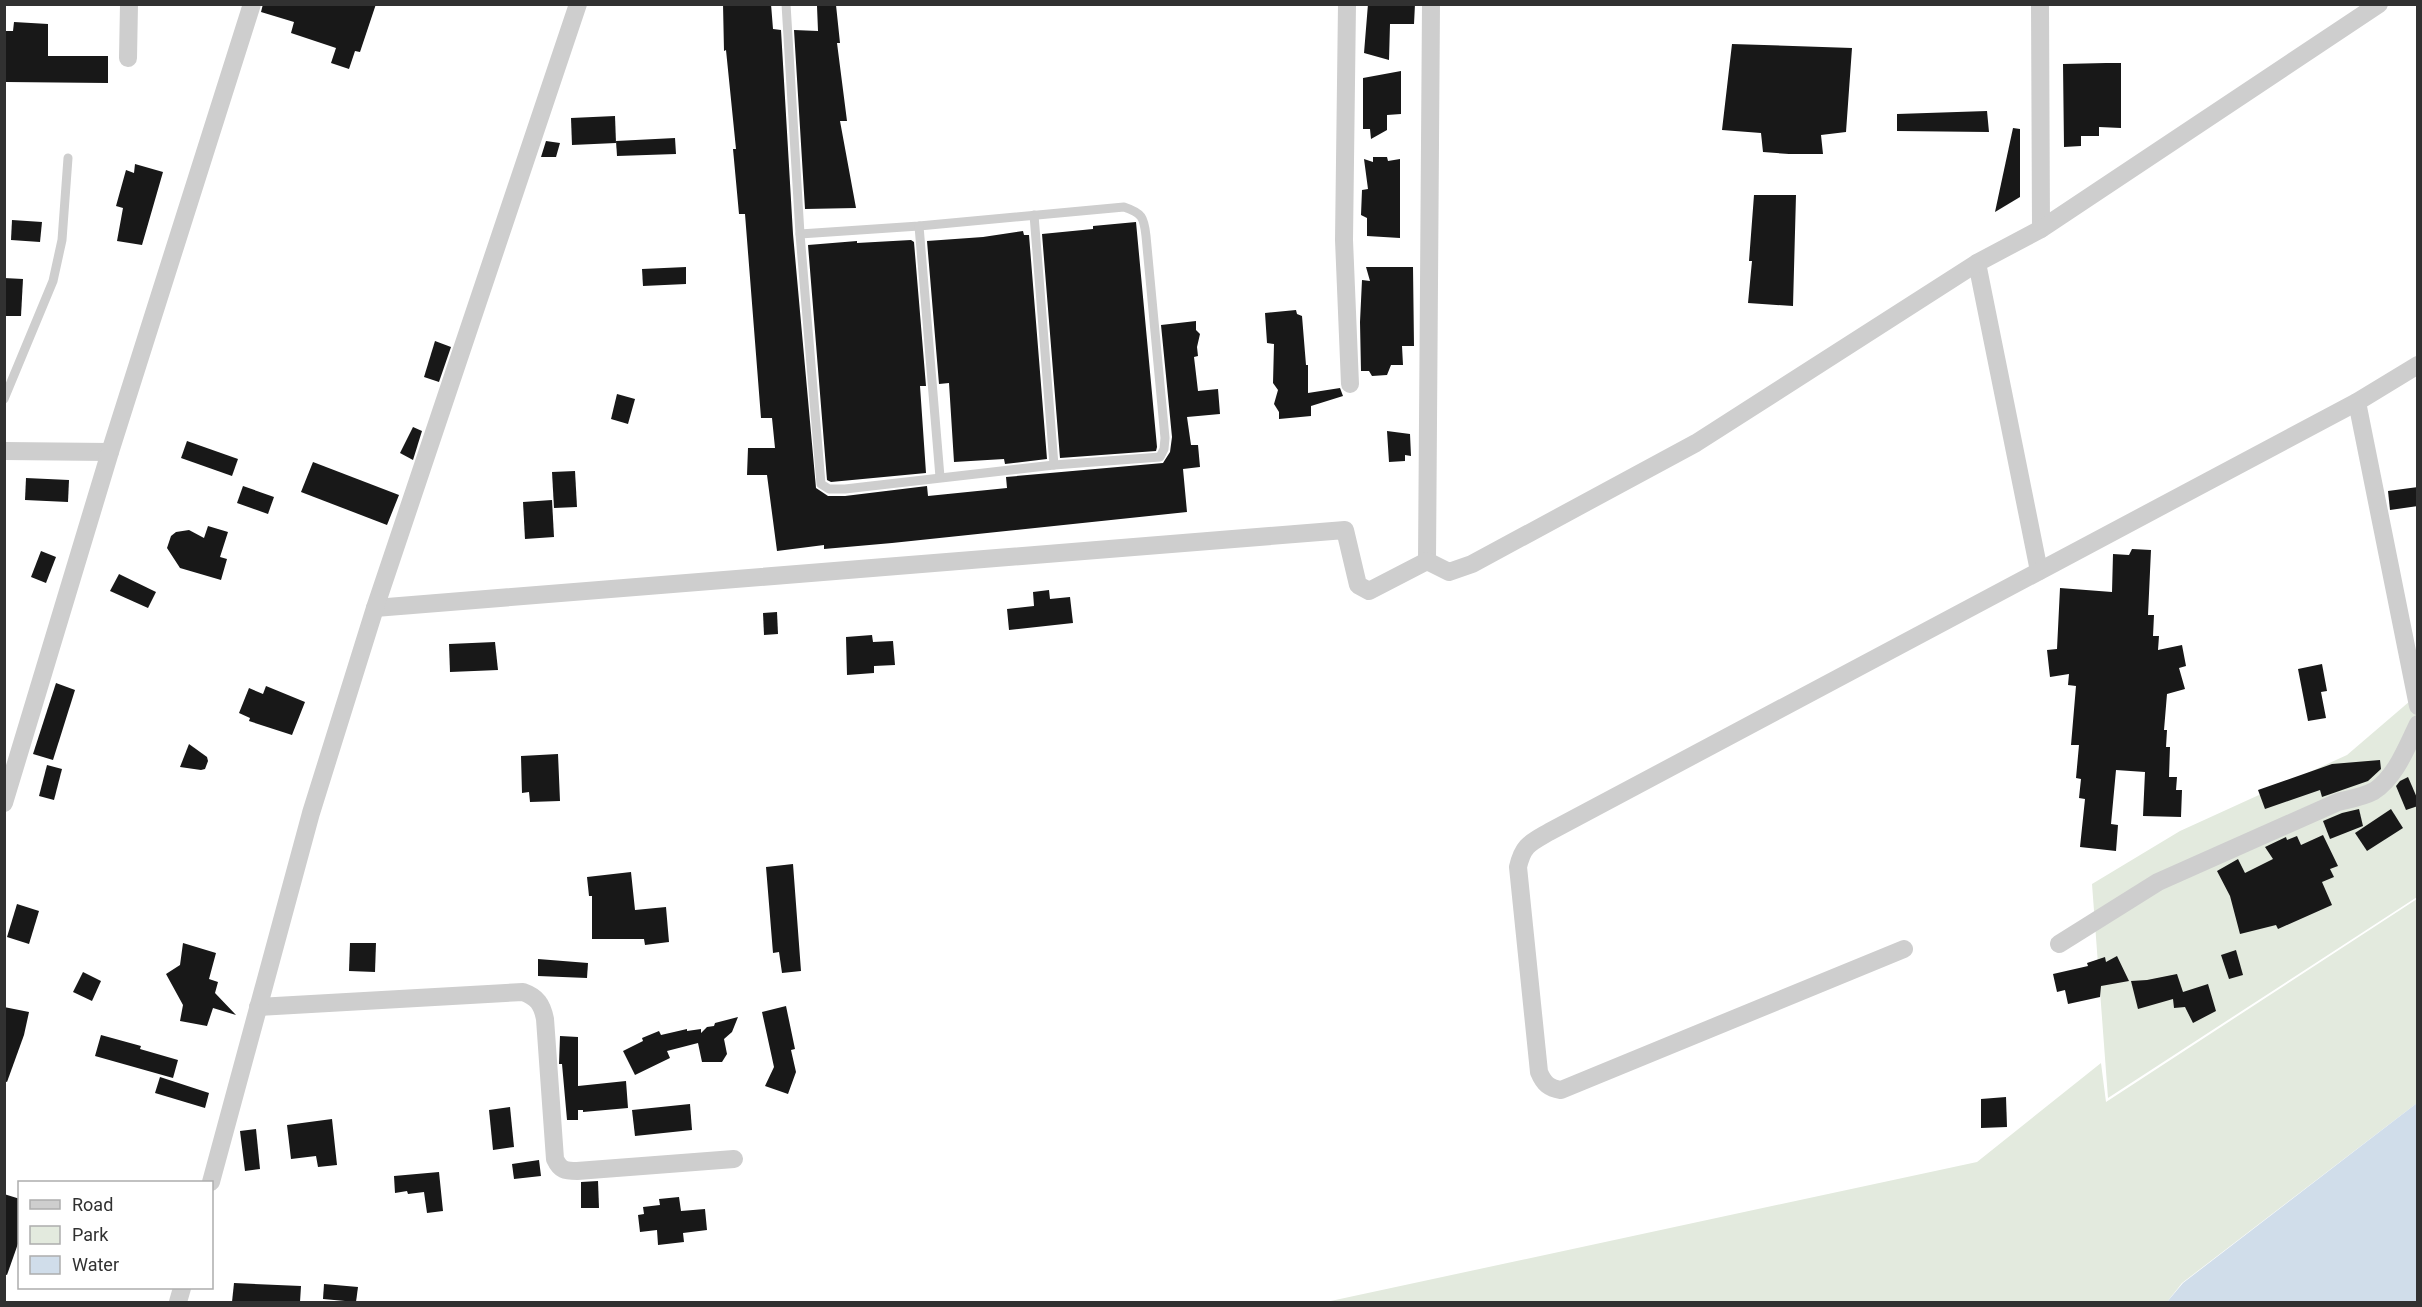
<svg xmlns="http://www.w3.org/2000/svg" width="2422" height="1307" font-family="Roboto,sans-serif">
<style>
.green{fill:#e3eade}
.water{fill:#d0ddea}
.building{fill:#181818}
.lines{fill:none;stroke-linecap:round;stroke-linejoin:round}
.service{stroke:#cecece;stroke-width:9}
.minor{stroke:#cecece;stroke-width:18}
</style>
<rect width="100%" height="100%" fill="#fff"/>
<g class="green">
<path d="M2417 695V897L2108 1098 2092 884 2180 831 2347 755Z"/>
<path d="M2417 899V1103L2182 1283 2167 1302H1326L1977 1162 2101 1063 2106 1102Z"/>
</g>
<path class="water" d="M2417 1103V1302H2167L2183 1283Z"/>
<g class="building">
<path d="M263 4H376L360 52 355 51 349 69 331 63 336 48 291 33 294 22 261 12Z"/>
<path d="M723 4H771L773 29 781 30 793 234 816 488 828 496H845L927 486 928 496 1007 488 1006 477 1163 463 1170 452 1172 437 1161 325 1196 321V330L1200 334 1197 347 1198 356 1194 357 1198 391 1218 389 1220 414 1187 417 1191 445H1198L1200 467 1183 469 1187 512 892 543 824 549V545L777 551 767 475H747L748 448H775L772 418H761L745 214H739L733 149H736L726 50 724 51Z"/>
<path d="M1368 4H1415L1414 24H1390L1389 60 1364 53Z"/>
<path d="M836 5 840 43H837L847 121H840L856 208 805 209 794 30 818 31 817 6Z"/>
<path d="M14 22 48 24V56H108V83L6 82 4 31H13Z"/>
<path d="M1732 44 1852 48 1846 132 1821 135 1823 154H1789L1763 152 1761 133 1722 130Z"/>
<path d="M2106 63H2121V128L2099 127V136H2081V146L2064 147 2063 64Z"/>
<path d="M1401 71V114L1387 115V130L1371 139 1370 129H1363V78Z"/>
<path d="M1987 111 1989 132 1897 131V114Z"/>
<path d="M615 116 616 143 572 145 571 118Z"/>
<path d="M2013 128 2020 129V197L1995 212Z"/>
<path d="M675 138 676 154 617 156 616 141Z"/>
<path d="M546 141 560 143 556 157H541Z"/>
<path d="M1373 157H1387L1388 161 1400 159V238L1367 236V218L1361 215 1362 190 1368 189 1364 159 1373 162Z"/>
<path d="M135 164 163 172 142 245 117 241 123 208 116 206 126 170 134 173Z"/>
<path d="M1754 195H1796L1793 306 1748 303 1752 261H1749Z"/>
<path d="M12 220 42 222 40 242 11 240Z"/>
<path d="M1136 222 1157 447 1156 451 1060 458 1042 234 1093 229V226Z"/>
<path d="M1023 231 1024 235H1029L1047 459 1005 464 1004 459 954 462 949 383 939 384 927 241 983 237Z"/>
<path d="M911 240 914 242 926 386H920L926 473 831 482 827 480 808 245 857 241V243Z"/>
<path d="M686 267V284L643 286 642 269Z"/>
<path d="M1366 267H1413L1414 346H1402L1403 365H1391L1387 375 1372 376 1369 371H1361L1360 322 1362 280 1370 281Z"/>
<path d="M4 278 23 279 21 316H4Z"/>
<path d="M1296 310 1297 314 1302 316 1306 365H1308V393L1340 388 1343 396 1311 406V416L1279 419V412L1274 404 1278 390 1273 383 1274 344 1267 343 1265 313Z"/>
<path d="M435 341 451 347 439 382 424 377Z"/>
<path d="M617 394 635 399 628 424 611 419Z"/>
<path d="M413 427 422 431 413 460 400 453Z"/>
<path d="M1387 431 1410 434 1411 456 1405 455V461L1389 462Z"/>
<path d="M187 441 238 459 232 476 181 458Z"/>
<path d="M313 462 399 495 387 525 301 492Z"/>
<path d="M575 471 577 507 554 508 552 472Z"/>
<path d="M26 478 69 480 68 502 25 500Z"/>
<path d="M243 486 274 497 268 514 237 503Z"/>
<path d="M2418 487V506L2390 510 2388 491Z"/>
<path d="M552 500 554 537 525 539 523 502Z"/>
<path d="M208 526 228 532 220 557 227 559 221 580 180 568 167 548 171 536 176 532 189 530 204 538Z"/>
<path d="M2132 549 2151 550 2148 615H2154L2153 636H2159L2158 650 2182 645 2186 666 2179 668 2185 689 2167 694 2164 730H2167L2166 747H2170L2169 777H2177L2176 790H2182L2181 817 2143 816 2145 772 2116 770 2111 824 2118 825 2116 851 2080 847 2085 799 2079 798 2081 779 2076 778 2079 745H2071L2076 686 2068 685 2069 674 2050 677 2047 650 2057 649 2060 588 2112 592 2113 554 2129 555Z"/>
<path d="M41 551 56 557 46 583 31 577Z"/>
<path d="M119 574 156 592 148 608 110 591Z"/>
<path d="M1049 590 1050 599 1070 597 1073 623 1009 630 1007 609 1034 606 1033 592Z"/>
<path d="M777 612 778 634 764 635 763 613Z"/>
<path d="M872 635 873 642 893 641 895 665 874 666V673L847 675 846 637Z"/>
<path d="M495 642 498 670 450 672 449 644Z"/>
<path d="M2322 664 2327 691 2321 692 2326 718 2308 721 2298 669Z"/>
<path d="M56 683 75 690 53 760 33 754Z"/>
<path d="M266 686 305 702 292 735 249 721 250 718 239 713 249 688 263 694Z"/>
<path d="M189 744 207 757 208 761 205 769 201 770 180 767Z"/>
<path d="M558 754 560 801 530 802 529 792 522 793 521 756Z"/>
<path d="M2380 760 2381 769 2368 781 2322 797 2320 790 2265 809 2258 790 2332 764Z"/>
<path d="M47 765 62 769 54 800 39 796Z"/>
<path d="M2408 777 2418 800V806L2406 810 2396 786 2400 781Z"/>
<path d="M2359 809 2363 826 2330 839 2323 821 2342 813Z"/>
<path d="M2391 809 2403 828 2367 851 2355 833Z"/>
<path d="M2323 835 2338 866 2330 869 2334 877 2322 882 2332 905 2278 929 2276 925 2240 934 2230 896 2217 871 2238 859 2245 873 2273 859 2265 847 2286 837 2287 840 2297 836 2301 845Z"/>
<path d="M793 864 801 971 782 973 779 952 773 953 766 867Z"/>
<path d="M631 872 635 910 666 907 669 942 645 945 644 939H592V896H589L587 877Z"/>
<path d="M17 904 39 911 29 944 7 937Z"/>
<path d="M183 943 216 953 209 979 218 982 215 993 236 1015 213 1008 207 1026 180 1021 183 1005 166 974 180 965Z"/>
<path d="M350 943H376L375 972 349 971Z"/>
<path d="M2236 950 2243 975 2229 979 2221 955Z"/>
<path d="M2117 956 2129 981 2101 986 2100 997 2068 1004 2065 990 2057 992 2053 974 2088 966 2087 963 2105 957 2106 962Z"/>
<path d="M538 959 588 963 587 978 538 976Z"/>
<path d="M83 972 101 981 92 1001 73 992Z"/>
<path d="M2177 974 2183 992 2208 984 2216 1011 2193 1023 2185 1007 2174 1008 2173 999 2138 1009 2131 981 2147 980Z"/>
<path d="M786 1006 795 1049 791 1050 796 1072 788 1094 765 1086 774 1067 762 1012Z"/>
<path d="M4 1007 29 1012 24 1035 7 1082 4 1081Z"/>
<path d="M738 1017 732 1032 724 1039 727 1054 722 1062H702L698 1043 667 1051 670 1058 635 1075 623 1051 643 1041 642 1038 659 1031 661 1035 687 1029V1031L701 1029V1033L707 1027 714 1026 715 1023Z"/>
<path d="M101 1035 141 1046 140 1049 178 1060 173 1078 95 1056Z"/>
<path d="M560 1036 578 1037V1086L626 1081 628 1108 583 1112V1110H578V1120H567L562 1064H559Z"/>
<path d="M160 1077 209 1093 205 1108 155 1093Z"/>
<path d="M2006 1097 2007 1127 1981 1128V1099Z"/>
<path d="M690 1104 692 1130 635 1136 632 1110Z"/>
<path d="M510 1107 514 1147 493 1150 489 1110Z"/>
<path d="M332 1119 337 1165 318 1167 316 1156 291 1159 287 1125Z"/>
<path d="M256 1129 260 1169 245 1171 240 1131Z"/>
<path d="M539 1160 541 1176 514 1179 512 1164Z"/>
<path d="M439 1172 443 1211 427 1213 424 1192 408 1194 407 1191 395 1193 394 1176Z"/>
<path d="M598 1181 599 1208H581V1182Z"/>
<path d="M4 1194 20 1199V1238L7 1275 4 1274Z"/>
<path d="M679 1197 681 1211 705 1209 707 1230 683 1233 684 1242 658 1245 657 1230 640 1232 638 1215 644 1214 643 1207 660 1205 659 1199Z"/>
<path d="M234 1283 301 1286 300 1302H232Z"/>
<path d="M324 1284 358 1287 356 1302 323 1299Z"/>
</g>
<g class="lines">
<g class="service">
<path d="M786 4 800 234"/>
<path d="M1124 207C1142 213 1144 217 1146 236L1165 438 1164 449 1160 457 1054 465 845 489H829L821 484 800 234 919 226Z"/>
<path d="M1034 215 1054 465"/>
<path d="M919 226 940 477"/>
<path d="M4 399 53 281 62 240 68 158"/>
</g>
<g class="minor">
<path d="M1347 4 1344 240 1350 384"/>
<path d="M2040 4 2041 229"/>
<path d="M128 58 129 4"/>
<path d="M1977 263 2039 571"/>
<path d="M2357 402 2418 706"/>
<path d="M4 451 110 452"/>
<path d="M1427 561 1431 4"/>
<path d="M375 608 1345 530 1358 585 1369 591 1427 561 1449 572 1472 564 1696 443 1977 263 2041 229 2379 4"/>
<path d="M4 803 110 452 252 4"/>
<path d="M2059 944 2158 882 2338 802C2350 799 2363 797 2374 791 2396 777 2407 746 2418 724"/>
<path d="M1904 949 1561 1090C1549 1088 1544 1084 1539 1072L1518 867C1523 845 1530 843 1549 832L2357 402 2418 365"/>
<path d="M258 1007 523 992C537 997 542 1004 545 1019L555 1159C560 1170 565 1171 577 1171L734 1159"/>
<path d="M211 1182 311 813 375 608 578 4"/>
<path d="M178 1302 182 1288"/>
</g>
</g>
<rect width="2422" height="1307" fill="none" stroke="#313131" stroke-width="12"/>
<rect x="18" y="1181" width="195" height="108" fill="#ffffff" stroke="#adadad" stroke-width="1.5"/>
<rect x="30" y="1200" width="30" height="9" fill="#cecece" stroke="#adadad" stroke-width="1.5"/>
<text x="72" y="1211" font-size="18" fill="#313131">Road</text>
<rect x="30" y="1226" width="30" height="18" fill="#e3eade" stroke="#adadad" stroke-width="1.5"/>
<text x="72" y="1241" font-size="18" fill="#313131">Park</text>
<rect x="30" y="1256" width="30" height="18" fill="#d0ddea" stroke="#adadad" stroke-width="1.5"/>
<text x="72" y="1271" font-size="18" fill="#313131">Water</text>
</svg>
